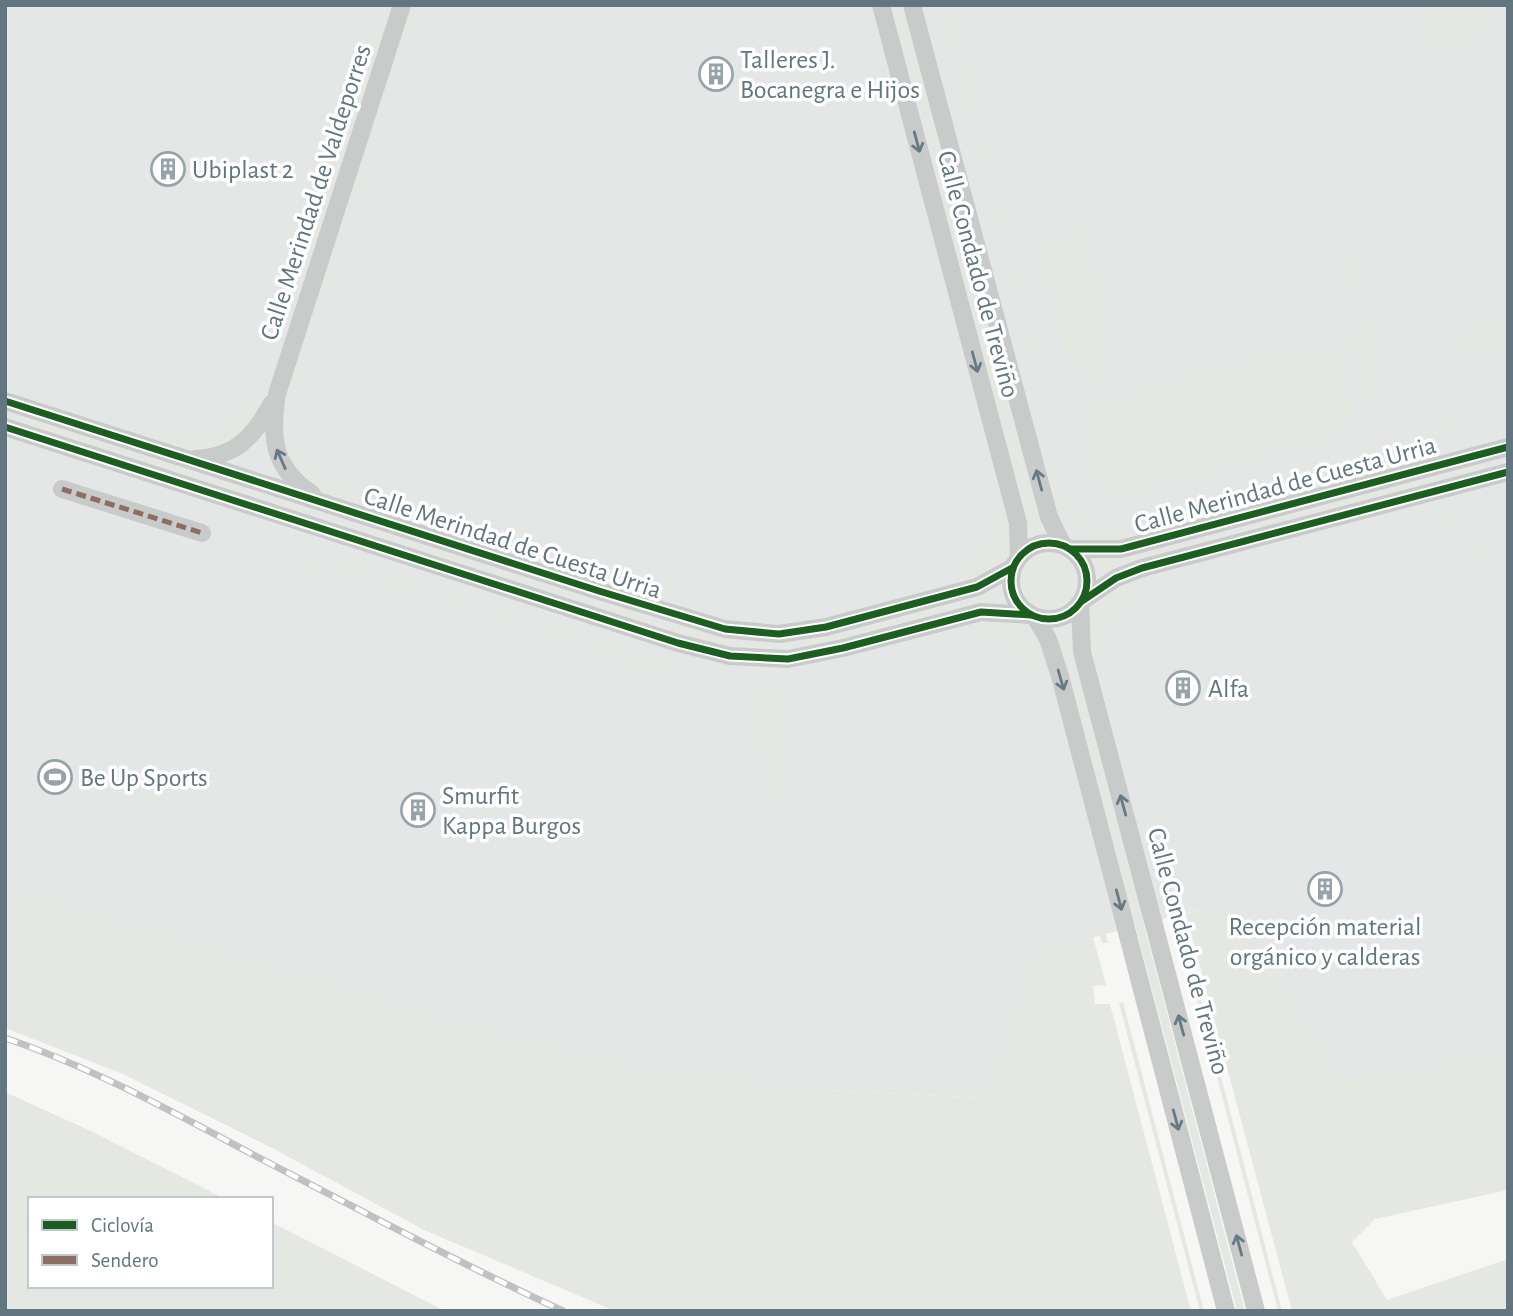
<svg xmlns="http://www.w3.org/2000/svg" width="1513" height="1316" font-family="'Alegreya Sans',sans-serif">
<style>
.built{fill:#e5e7e6}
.green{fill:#e5e8e2}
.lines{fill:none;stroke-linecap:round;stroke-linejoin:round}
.street{stroke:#c9cbcb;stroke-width:18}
.rail-casing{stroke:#c0c1c2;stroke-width:7}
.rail{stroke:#fff;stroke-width:4.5;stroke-dasharray:13;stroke-linecap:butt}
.quiet{stroke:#8d6e63;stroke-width:5;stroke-dasharray:10 5;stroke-linecap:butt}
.cycleway-casing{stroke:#fff;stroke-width:11}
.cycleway{stroke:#1b5e20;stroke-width:7}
.oneway{stroke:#677a84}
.labels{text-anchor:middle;stroke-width:7;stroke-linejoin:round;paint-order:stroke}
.poi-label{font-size:26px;fill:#627680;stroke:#fff;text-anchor:start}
.street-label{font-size:26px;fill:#627680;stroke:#fff}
</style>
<rect width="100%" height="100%" fill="#f6f6f5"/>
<path class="built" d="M5 5H1508V1055L1345 1081 1223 904 1032 953 985 1098 825 1090 633 1067 456 1023 5 886Z"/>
<g class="green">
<path d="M384 5 389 7V13L376 55 374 58 366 60Z"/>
<path d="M411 5H419L391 87 387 82Z"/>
<path d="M855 5H860L875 61 871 67Z"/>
<path d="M892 5H902L1030 488 1020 491Z"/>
<path d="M934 5H938L1059 463 1048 481 1046 475 1054 462Z"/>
<path d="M946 5H953L1078 485C1089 508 1108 515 1132 512L1427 434C1444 427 1448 417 1459 404 1471 389 1489 381 1508 378V383C1491 386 1475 394 1464 407 1452 419 1447 431 1431 438L1133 517C1107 522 1086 513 1074 489Z"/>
<path d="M1422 5H1497C1492 30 1476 46 1453 57L1450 45 1433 50Z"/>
<path d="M361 78 365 81 366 88 349 138 343 140 342 133Z"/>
<path d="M382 101 388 102 374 145 370 142 369 136Z"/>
<path d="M883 109 888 111 954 361 950 368Z"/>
<path d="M335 158 340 162V167L305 275 299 277H297Z"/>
<path d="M359 168 366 170 352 215 347 207Z"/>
<path d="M1086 230 1107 316 1104 317 1112 351 1109 368 1097 377 1080 376 1069 364 1041 256C1047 235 1068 234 1086 230Z"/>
<path d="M1350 256 1384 381 1380 397 1369 396 1365 392 1351 342 1354 332 1361 328 1346 271 1339 266 1337 260Z"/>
<path d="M331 270H334L315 331 310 323 325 275Z"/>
<path d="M1508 320V347L1471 356 1464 351 1460 333Z"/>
<path d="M280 332 285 338 270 387 263 384Z"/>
<path d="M1313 345 1327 347 1339 361 1352 411 1350 425 1342 436 1123 495H1115L1100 486 1082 426 1085 412 1095 402Z"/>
<path d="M308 354 295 395 287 392 298 357Z"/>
<path d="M955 387 961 389 971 423 967 431Z"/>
<path d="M260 394 267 396C263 410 256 418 246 428 216 457 190 450 153 438L146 424 68 398 176 432C215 440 238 424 260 394Z"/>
<path d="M284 402 292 405C286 468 329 481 380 496L378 498 365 495 352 502 320 491 300 476 285 452 280 429Z"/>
<path d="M5 412 633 613C666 624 701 637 736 642 810 652 885 622 955 603L957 608C893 624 826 650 760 648 729 647 699 639 670 629L5 417Z"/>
<path d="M1401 452 1417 461 1406 464 1392 457 1154 519 1147 529 1139 534 1148 518Z"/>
<path d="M973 453 979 457 985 479 999 487 1001 495 981 484Z"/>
<path d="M1487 463 1489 468 1143 559V554Z"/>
<path d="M79 473 199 511 200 514 77 475Z"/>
<path d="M1050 491 1072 502 1084 518 1098 524 1110 526 1129 537C1089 546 1063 531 1050 491Z"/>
<path d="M1032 499 1043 527 1027 530 1022 502Z"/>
<path d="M1003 504C1014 541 995 571 960 582L966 565 976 557 986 544 990 526Z"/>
<path d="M217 517 287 539V542L214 518Z"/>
<path d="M1453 517H1468L1508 531V537L1482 533 1474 525 1457 522 1454 535 1430 531 1428 523Z"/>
<path d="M1361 533 1363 536 1291 555V552Z"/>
<path d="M311 547 639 652 719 675V677L667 664 314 551 309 549Z"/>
<path d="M1477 551 1508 556V562H1505V567L1475 561 1470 557Z"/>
<path d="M308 554 691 676 689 682 604 655V652L566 640 564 642 320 564 316 576 304 572Z"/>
<circle cx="1049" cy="581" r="26"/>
<path d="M1134 557 1135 562 1104 575 1100 560H1116Z"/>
<path d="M1226 569 1227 571 1166 587 1149 577 1157 576 1170 584Z"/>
<path d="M672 575 677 576 676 583C704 592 733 607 762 595L764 606 720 599 661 581Z"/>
<path d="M1140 580 1130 598 1115 613 1108 635 1094 662C1086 621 1097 591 1140 580Z"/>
<path d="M662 587C696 598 730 610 767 611 803 611 838 600 873 590V593C821 606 771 620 717 607 700 603 682 596 665 591Z"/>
<path d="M994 588 998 603 966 605 965 601Z"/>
<path d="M994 621C1023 626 1041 644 1048 673 1041 669 1033 666 1027 661 1007 644 1011 635 978 637L970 625Z"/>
<path d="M1070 633 1075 665 1067 667 1055 636Z"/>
<path d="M907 653 909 655 826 676 828 673Z"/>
<path d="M1079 677 1245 1311H1237L1070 679Z"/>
<path d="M751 687H774L790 815 778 816 770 754 759 751Z"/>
<path d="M1123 703 1141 771 1135 768 1119 708Z"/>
<path d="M1043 719 1051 724 1066 787 1062 790Z"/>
<path d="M1066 807 1072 810 1108 943H1102Z"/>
<path d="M1160 843 1181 921 1176 924 1156 847Z"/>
<path d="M5 886 456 1023 633 1067 825 1090 985 1098 1032 953 1093 937 1106 985 1093 986 1095 1004H1110L1191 1311H615L424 1230 274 1149 123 1074 5 1028Z"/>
<path d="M1224 903 1345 1081 1508 1055V1190L1375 1219 1352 1242 1387 1300 1508 1259V1311H1292L1186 914Z"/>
<path d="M1196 980 1282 1311H1278L1192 981Z"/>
<path d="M1123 1002 1204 1311H1200L1119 1003Z"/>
<path d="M5 1092 95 1133 225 1199H30V1286H271V1222L445 1311H5Z"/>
</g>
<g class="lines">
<g class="street">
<path d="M881 5 1018 523 1019 556"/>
<path d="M912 5 1049 517 1062 544"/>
<path d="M5 401 599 591 725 629 779 634 826 627 977 587 1012 568"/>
<path d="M5 427 678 643 730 656 788 659 843 648 981 612 1031 615"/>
<path d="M195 459C235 457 254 437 272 403"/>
<path d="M62 489 202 533"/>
<path d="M312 494C273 468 270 438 277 394L402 5"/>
<circle cx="1049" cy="581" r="38"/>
<path d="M1070 549H1121L1508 447"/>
<path d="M1082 601 1116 578 1142 568 1508 472"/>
<path d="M1080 603 1082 652 1256 1311"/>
<path d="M1035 617 1048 639 1060 676 1226 1311"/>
</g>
<g class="rail-casing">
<path id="rail" d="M5 1038C91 1067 171 1111 250 1153 354 1207 457 1262 563 1311"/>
</g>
<use href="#rail" class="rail"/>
<path class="quiet" d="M62 489 202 533"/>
<g class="cycleway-casing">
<g id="cycleway">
<path d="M5 401 599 591 725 629 779 634 826 627 977 587 1012 568"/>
<path d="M5 427 678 643 730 656 788 659 843 648 981 612 1031 615"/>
<circle cx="1049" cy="581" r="38"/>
<path d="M1070 549H1121L1508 447"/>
<path d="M1082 601 1116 578 1142 568 1508 472"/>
</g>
</g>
<use href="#cycleway" class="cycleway"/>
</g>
<defs><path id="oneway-shaft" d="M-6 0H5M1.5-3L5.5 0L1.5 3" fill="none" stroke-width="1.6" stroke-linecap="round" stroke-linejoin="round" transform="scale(1.75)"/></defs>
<g class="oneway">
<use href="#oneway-shaft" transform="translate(917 142) rotate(75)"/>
<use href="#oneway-shaft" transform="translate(975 362) rotate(75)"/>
<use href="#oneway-shaft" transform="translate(281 459) rotate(-114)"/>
<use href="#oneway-shaft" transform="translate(1039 480) rotate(-105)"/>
<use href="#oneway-shaft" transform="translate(1061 680) rotate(74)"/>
<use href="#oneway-shaft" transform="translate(1123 805) rotate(-105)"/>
<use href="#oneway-shaft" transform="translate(1119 900) rotate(75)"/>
<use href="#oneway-shaft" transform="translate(1181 1025) rotate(-105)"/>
<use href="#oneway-shaft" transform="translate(1176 1120) rotate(75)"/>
<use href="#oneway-shaft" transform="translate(1239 1245) rotate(-105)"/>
</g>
<defs>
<g id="building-ring" transform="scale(1.75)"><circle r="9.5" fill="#fff" stroke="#96a3a9" stroke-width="1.5"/><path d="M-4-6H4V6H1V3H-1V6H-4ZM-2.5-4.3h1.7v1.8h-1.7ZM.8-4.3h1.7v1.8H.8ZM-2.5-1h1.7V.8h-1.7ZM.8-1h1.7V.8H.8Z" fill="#96a3a9"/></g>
<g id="stadium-ring" transform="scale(1.75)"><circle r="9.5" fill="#fff" stroke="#96a3a9" stroke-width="1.5"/><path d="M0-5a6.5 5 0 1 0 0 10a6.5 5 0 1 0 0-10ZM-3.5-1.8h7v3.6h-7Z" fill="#96a3a9"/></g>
</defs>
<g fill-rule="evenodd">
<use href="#building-ring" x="716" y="74"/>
<use href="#building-ring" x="168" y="169"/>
<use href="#building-ring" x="1183" y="688"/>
<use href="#stadium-ring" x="55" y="777"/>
<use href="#building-ring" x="418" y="810"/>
<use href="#building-ring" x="1325" y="889"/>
</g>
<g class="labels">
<g class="poi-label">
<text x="740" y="68">Talleres J.<tspan x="740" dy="30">Bocanegra e Hijos</tspan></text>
<text x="192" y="178">Ubiplast 2</text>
<text x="1208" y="697">Alfa</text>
<text x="80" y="786">Be Up Sports</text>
<text x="442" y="804">Smurfit<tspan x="442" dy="30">Kappa Burgos</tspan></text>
<text x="1325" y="935" text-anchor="middle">Recepción material<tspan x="1325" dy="30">orgánico y calderas</tspan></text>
</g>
<g class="street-label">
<text transform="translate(315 192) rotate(-72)" y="9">Calle Merindad de Valdeporres</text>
<text transform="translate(979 274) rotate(75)" y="9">Calle Condado de Treviño</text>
<text transform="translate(1285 484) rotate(-15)" y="9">Calle Merindad de Cuesta Urria</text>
<text transform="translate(513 542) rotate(18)" y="9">Calle Merindad de Cuesta Urria</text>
<text transform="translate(1189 951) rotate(75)" y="9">Calle Condado de Treviño</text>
</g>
</g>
<rect width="1513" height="1316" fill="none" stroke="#627680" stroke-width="14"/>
<rect x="28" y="1197" width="245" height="91" fill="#ffffff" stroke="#c0c8cc" stroke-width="2"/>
<rect x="42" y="1220" width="35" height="10" fill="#1b5e20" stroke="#c0c8cc" stroke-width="2"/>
<text x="91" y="1232" font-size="21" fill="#627680">Ciclovía</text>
<rect x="42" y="1255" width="35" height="10" fill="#8d6e63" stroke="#c0c8cc" stroke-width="2"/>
<text x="91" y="1267" font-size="21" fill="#627680">Sendero</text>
</svg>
